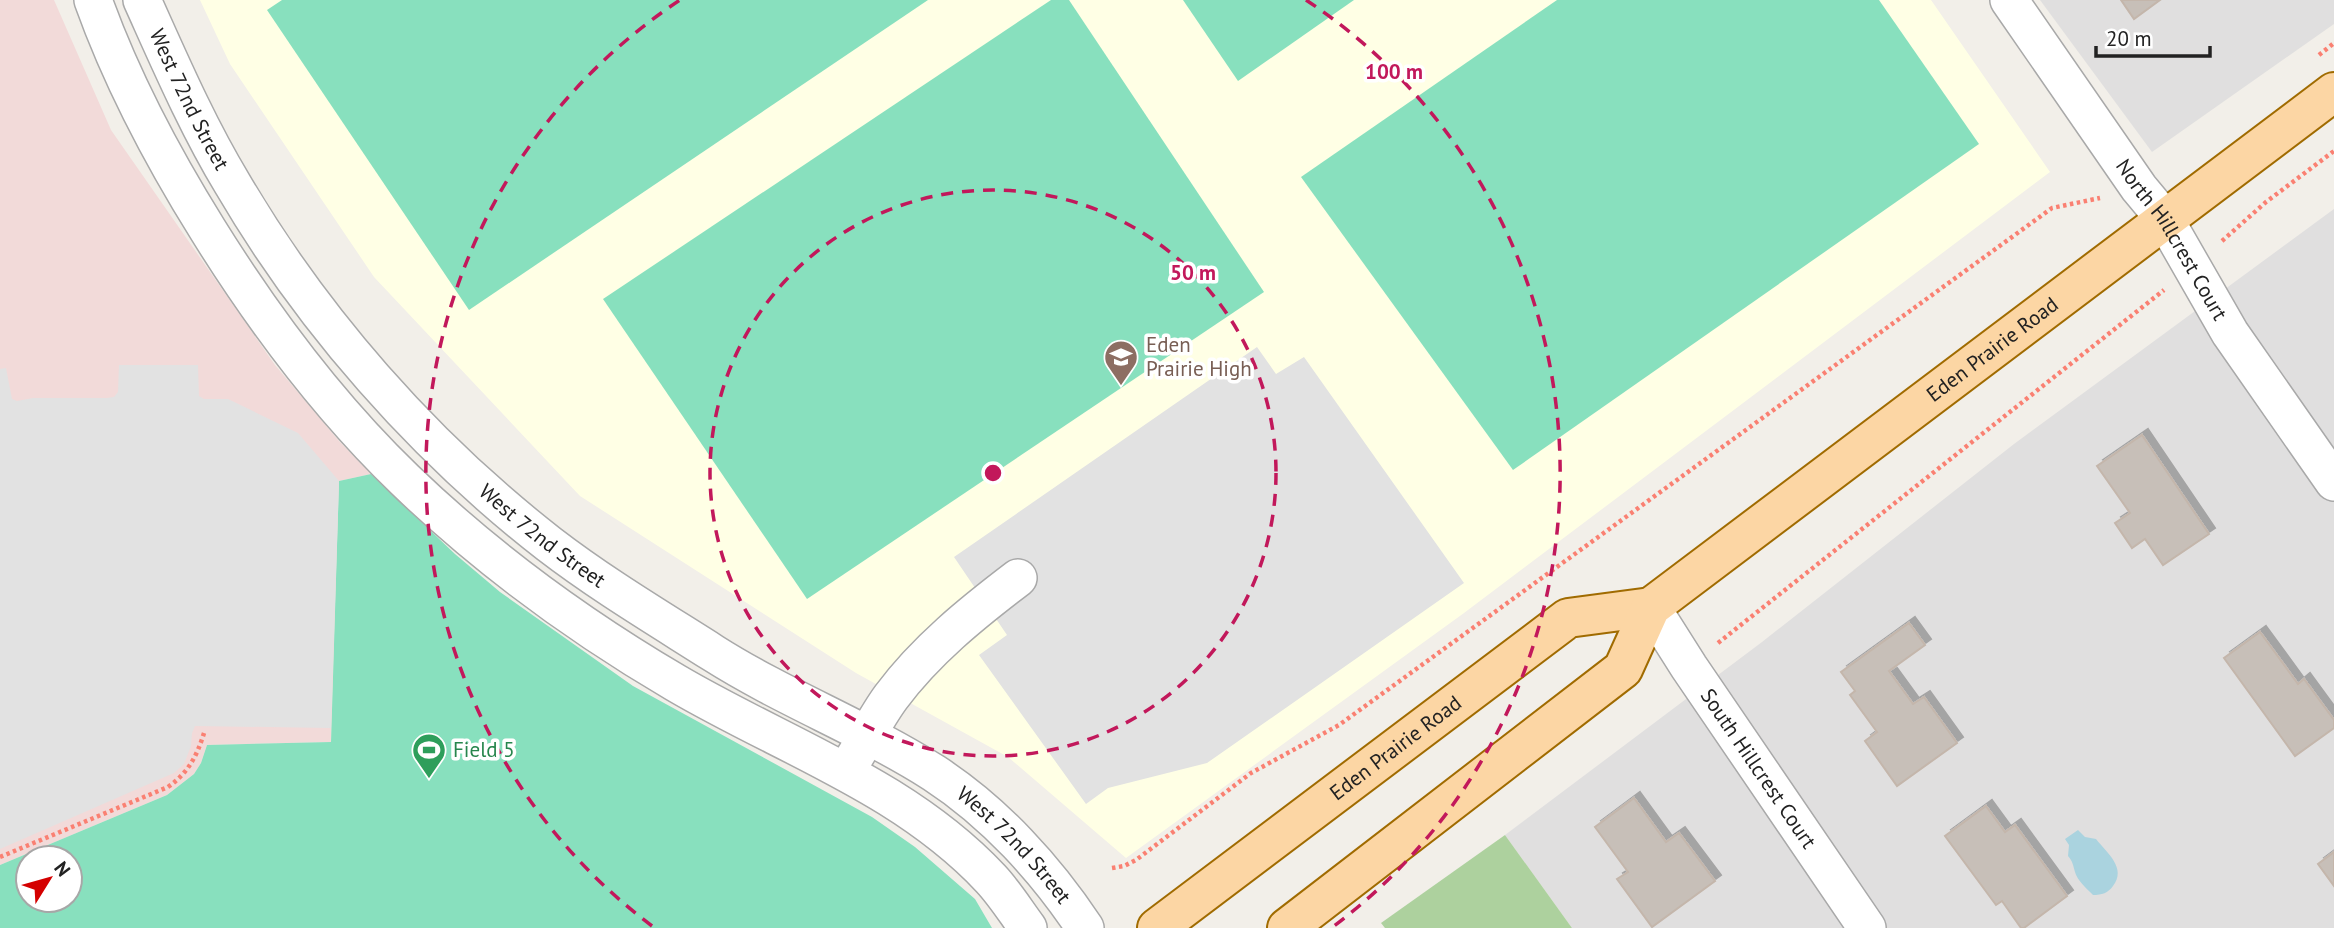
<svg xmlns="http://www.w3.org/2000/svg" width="2334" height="928" font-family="'PT Sans',sans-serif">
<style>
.residential{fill:#e0dfdf}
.commercial{fill:#f2dad9}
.education{fill:#ffffe5}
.forest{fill:#add19e}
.pitch{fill:#88e0be;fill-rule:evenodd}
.parking{fill:#e2e2e2}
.water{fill:#aad3df}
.building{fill:#c7bfb8;stroke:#c4b6ab;stroke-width:2;filter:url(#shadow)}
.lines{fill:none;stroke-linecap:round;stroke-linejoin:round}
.minor-casing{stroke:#a9a9a9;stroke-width:40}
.major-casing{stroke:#a06b00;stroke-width:42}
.path{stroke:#fa8072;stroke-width:4.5;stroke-dasharray:3.5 3.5;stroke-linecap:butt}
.minor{stroke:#fff;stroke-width:37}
.major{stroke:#fcd6a4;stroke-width:38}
.ring{fill:none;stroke:#c2185b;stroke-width:3.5;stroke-dasharray:12 9}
.labels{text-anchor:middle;stroke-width:7;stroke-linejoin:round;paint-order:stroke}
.street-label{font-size:21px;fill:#222;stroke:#fff}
.education-label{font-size:21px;fill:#785e54;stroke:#fff;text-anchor:start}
.leisure-label{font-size:21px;fill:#27864d;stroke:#fff;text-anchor:start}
.centre{fill:#c2185b;stroke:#fff;stroke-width:3.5}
.ring-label{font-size:21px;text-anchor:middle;font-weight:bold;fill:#c2185b;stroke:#fff;stroke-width:7;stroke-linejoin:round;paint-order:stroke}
</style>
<defs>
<filter id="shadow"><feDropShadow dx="6" dy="-6" stdDeviation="0" flood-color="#0004"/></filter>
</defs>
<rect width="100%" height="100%" fill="#f2efe9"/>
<g class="residential">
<path d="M2040 0H2334V24L2152 152Z"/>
<path d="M2334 209V928H1572L1505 835 1762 642 2014 444Z"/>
</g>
<path class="commercial" d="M0 0H54L111 130 275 365 339 441 371 474 339 481 331 742 207 745 201 763 194 774 167 795 0 865Z"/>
<path class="education" d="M200 0H1931L2050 172 1464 613 1126 858 1008 757 856 673 580 496 374 277 230 64Z"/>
<path class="forest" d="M1505 835 1572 928H1385L1381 923Z"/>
<g class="pitch">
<path d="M282 0H928L469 310 267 10Z"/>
<path d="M1051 0H1069L1264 292 807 599 603 299Z"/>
<path d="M1183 0H1354L1238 81Z"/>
<path d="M1557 0H1879L1979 144 1513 470 1301 177Z"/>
<path d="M371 474 455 554 500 592 633 686 872 817 915 847 975 899 992 928H0V865L167 795 194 774 201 763 207 745 331 742 339 481ZM28 858H70V900H28Z"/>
</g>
<g class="parking">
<path d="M1257 347 1276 374 1304 357 1464 583 1207 763 1108 788 1086 804 979 655 1007 635 954 557Z"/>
<path d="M119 365H198L199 396 204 399H228L298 433 339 481 331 728 195 726 192 733 191 746 184 764 174 773 0 849V369L6 368 12 399 17 401 33 398H107L114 397 118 392Z"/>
</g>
<path class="water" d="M2078 830 2085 837 2096 839C2107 853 2127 868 2113 886 2108 893 2102 895 2093 895 2087 889 2077 880 2075 872 2073 865 2073 862 2068 856L2069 845 2065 839Z"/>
<g class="building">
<path d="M2121 0H2160L2134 19Z"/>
<path d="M2142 435 2209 534 2163 565 2145 539 2132 548 2115 523 2130 513 2097 466Z"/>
<path d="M1909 623 1925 645 1889 671 1913 704 1924 697 1957 743 1897 786 1865 741 1877 732 1850 695 1855 691 1841 672Z"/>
<path d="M2260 632 2298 684 2304 679 2334 720V728L2295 756 2224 658Z"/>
<path d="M1634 798 1666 842 1679 833 1715 881 1652 927 1617 879 1628 872 1595 827Z"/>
<path d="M1986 806 2005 832 2015 825 2067 896 2024 928H2021L2002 901 1996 905 1945 836Z"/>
<path d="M2334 852V886L2318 864Z"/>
</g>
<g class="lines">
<g class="minor-casing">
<g id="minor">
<path d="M93 0C122 81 163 158 208 230 264 320 328 406 405 480 486 558 579 626 676 683 783 746 904 786 991 879 1005 894 1016 912 1028 928"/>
<path id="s1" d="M142 0C170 62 197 125 232 183 312 320 423 446 549 544 601 584 658 618 713 653 784 698 863 728 934 773 994 812 1046 869 1085 928"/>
<path id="s2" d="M2009 0 2139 188 2164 218 2230 333 2334 482"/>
<path id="s3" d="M1651 607 1689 667 1867 928"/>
<path d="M854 758C866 738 877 716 891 697 926 650 972 613 1018 578"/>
</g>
</g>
<g class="major-casing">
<g id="major">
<path id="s4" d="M1157 928 1568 618 1651 607"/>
<path id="s5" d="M1287 928 1623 669 1651 607 2334 92"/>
</g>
</g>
<g class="path">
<path d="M2319 55 2334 43"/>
<path d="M2222 241 2266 202 2334 151"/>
<path d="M1718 643 2164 290"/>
<path d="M0 857 168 787C188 773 197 756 204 733"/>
<path d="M1112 868 1124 866 1136 860 1251 773 1339 725 2052 208 2100 198"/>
</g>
<use href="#minor" class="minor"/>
<use href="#major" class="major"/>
</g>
<g class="ring">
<circle cx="993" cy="473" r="283"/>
<path d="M652 926A567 567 0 0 1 680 0M1306 0A567 567 0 0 1 1334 926"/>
</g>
<defs>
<g id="school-pin" transform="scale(1.75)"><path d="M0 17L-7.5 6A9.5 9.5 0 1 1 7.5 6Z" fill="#8d6e63" stroke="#fff"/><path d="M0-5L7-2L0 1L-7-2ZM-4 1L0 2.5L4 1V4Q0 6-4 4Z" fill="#fff"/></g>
<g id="stadium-pin" transform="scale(1.75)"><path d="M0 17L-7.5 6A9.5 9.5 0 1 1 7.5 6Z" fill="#2e9e5b" stroke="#fff"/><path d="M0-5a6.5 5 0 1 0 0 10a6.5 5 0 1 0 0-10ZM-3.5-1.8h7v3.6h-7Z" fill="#fff"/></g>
</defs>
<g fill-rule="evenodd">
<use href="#school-pin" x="1121" y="357"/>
<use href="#stadium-pin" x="429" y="750"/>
</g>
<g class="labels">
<g class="street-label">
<text dy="7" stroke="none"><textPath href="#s1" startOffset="110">West 72nd Street</textPath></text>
<text dy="7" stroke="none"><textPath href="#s2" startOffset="290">North Hillcrest Court</textPath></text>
<text dy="7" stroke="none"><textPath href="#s5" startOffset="920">Eden Prairie Road</textPath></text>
<text dy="7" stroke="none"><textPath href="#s1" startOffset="677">West 72nd Street</textPath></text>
<text dy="7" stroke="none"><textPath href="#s4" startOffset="299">Eden Prairie Road</textPath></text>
<text dy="7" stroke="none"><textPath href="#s3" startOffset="194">South Hillcrest Court</textPath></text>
<text dy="7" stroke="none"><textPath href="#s1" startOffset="1244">West 72nd Street</textPath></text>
</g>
<g class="education-label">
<text x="1146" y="352">Eden<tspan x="1146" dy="24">Prairie High</tspan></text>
</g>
<g class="leisure-label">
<text x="453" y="757">Field 5</text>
</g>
</g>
<circle cx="993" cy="473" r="10" class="centre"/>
<g class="ring-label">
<text x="1394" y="79">100 m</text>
<text x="1193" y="280">50 m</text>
</g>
<g transform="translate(49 879) rotate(53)"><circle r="33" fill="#ffffff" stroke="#a7a7a7" stroke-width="2"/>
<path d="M0-5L12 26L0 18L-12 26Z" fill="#d40000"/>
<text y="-10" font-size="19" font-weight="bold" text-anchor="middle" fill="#222222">N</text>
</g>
<path d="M2096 46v10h114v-10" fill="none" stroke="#222222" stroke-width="3.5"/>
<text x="2106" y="46" font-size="21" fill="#222222" stroke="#ffffff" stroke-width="5" paint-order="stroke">20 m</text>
</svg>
